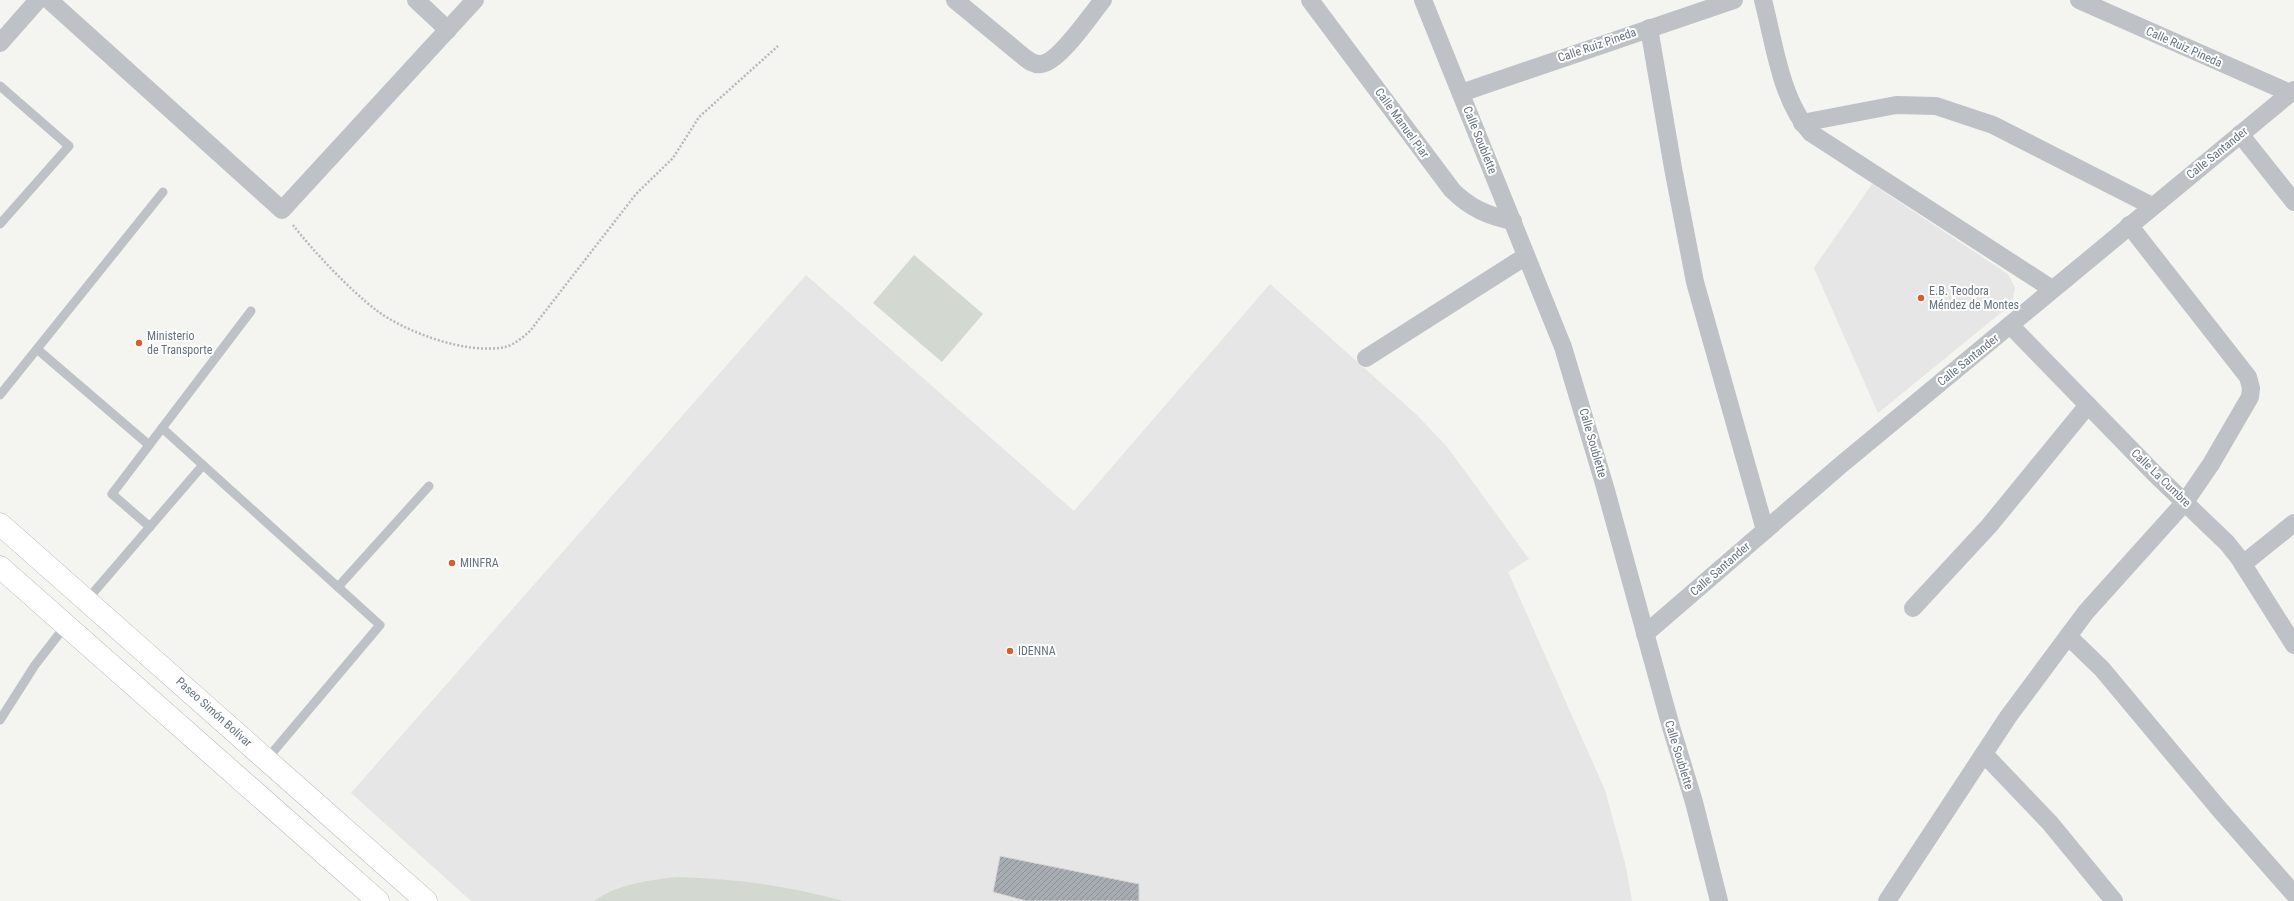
<svg xmlns="http://www.w3.org/2000/svg" width="2294" height="901" font-family="'Roboto Condensed',sans-serif">
<style>
.built{fill:#e5e6e5}
.grass{fill:#d3d9d1}
.building{fill:url(#building-hatch);stroke:#d6d6d4}
.lines{fill:none;stroke-linecap:round;stroke-linejoin:round}
.primary-casing{stroke:#b2b5b9;stroke-width:23}
.path{stroke:#b6b9bb;stroke-width:2.5;stroke-dasharray:2 2;stroke-linecap:butt}
.service{stroke:#bec1c5;stroke-width:9}
.minor{stroke:#bec1c5;stroke-width:18}
.primary{stroke:#fff;stroke-width:22}
.poi-dot{fill:#d35f33;stroke:#fff;stroke-width:1.5}
.labels{text-anchor:middle;stroke-width:4;stroke-linejoin:round;paint-order:stroke}
.street-label{font-size:12px;fill:#66737f;stroke:#fff}
.poi-label{font-size:12px;fill:#66737f;stroke:#fff;text-anchor:start}
</style>
<defs>
<pattern id="building-hatch" width="6" height="6" patternUnits="userSpaceOnUse"><rect width="6" height="6" fill="#a6acb1"/><path d="M-1 1l2-2M0 6l6-6M5 7l2-2" fill="none" stroke="#8b9095"/></pattern>
</defs>
<rect width="100%" height="100%" fill="#f4f4f1"/>
<g class="built">
<path d="M1872 184 2008 274 2015 288 2012 302 2008 307 1878 413 1814 268Z"/>
<path d="M806 275 1074 511 1270 284 1418 416 1448 448 1529 559 1508 572 1605 790 1626 867 1632 901H471L351 793Z"/>
</g>
<g class="grass">
<path d="M914 255 983 314 942 362 873 303Z"/>
<path d="M677 877C737 879 785 885 843 901H594C617 884 650 880 677 877Z"/>
</g>
<path class="building" d="M1000 856 1139 884V901H1026L993 892Z"/>
<g class="lines">
<g class="primary-casing">
<g id="primary">
<path d="M0 524 426 901"/>
<path d="M0 567 378 901"/>
</g>
</g>
<path class="path" d="M293 225C312 250 351 291 376 310 405 332 467 355 505 347 514 345 523 337 530 331L636 194 673 158 699 117 778 46"/>
<g class="service">
<path d="M0 86 69 146 0 224"/>
<path d="M37 349 149 445"/>
<path d="M0 395 163 192"/>
<path d="M162 428 380 625 267 759"/>
<path d="M150 527 112 494 251 311"/>
<path d="M338 587 429 486"/>
<path d="M87 600 203 465"/>
<path d="M0 720 35 665 66 625"/>
</g>
<g class="minor">
<path d="M49 0 282 210 475 0"/>
<path d="M416 0 448 30"/>
<path d="M955 0 1024 57C1029 61 1034 65 1041 64 1059 63 1091 14 1103 0"/>
<path d="M1310 0 1452 190C1470 208 1488 216 1513 221"/>
<path d="M1423 0 1563 347 1605 487 1671 727 1694 802 1719 901"/>
<path d="M1763 0C1774 42 1781 101 1811 133L2052 289"/>
<path d="M2079 0 2290 93"/>
<path d="M1649 28 1673 168 1695 282 1765 530"/>
<path d="M0 43 38 0"/>
<path d="M1461 93 1734 0"/>
<path d="M1802 123 1896 105 1936 106 1993 125 2152 206"/>
<path d="M2240 134 2294 202"/>
<path d="M2010 325 2154 473 2227 543 2239 558 2294 645"/>
<path d="M1366 358 1526 256"/>
<path d="M2243 564 2294 523"/>
<path d="M1913 608 1989 526 2088 405"/>
<path d="M1645 634 1842 464 2294 90"/>
<path d="M2068 636 2102 669 2220 810 2294 894"/>
<path d="M1984 754 2050 823 2114 901"/>
<path d="M1887 901 2008 717 2086 612 2185 502 2211 464 2250 397 2251 388 2248 377 2129 225"/>
</g>
<use href="#primary" class="primary"/>
</g>
<g class="poi-dot">
<circle cx="1921" cy="298" r="4"/>
<circle cx="139" cy="343" r="4"/>
<circle cx="452" cy="563" r="4"/>
<circle cx="1010" cy="651" r="4"/>
</g>
<g class="labels">
<g class="street-label">
<text transform="translate(1597 45) rotate(-19)" y="4">Calle Ruiz Pineda</text>
<text transform="translate(2184 47) rotate(24)" y="4">Calle Ruiz Pineda</text>
<text transform="translate(1402 123) rotate(54)" y="4">Calle Manuel Piar</text>
<text transform="translate(1480 140) rotate(68)" y="4">Calle Soublette</text>
<text transform="translate(2217 153) rotate(-39)" y="4">Calle Santander</text>
<text transform="translate(1968 360) rotate(-39)" y="4">Calle Santander</text>
<text transform="translate(1593 443) rotate(74)" y="4">Calle Soublette</text>
<text transform="translate(2161 478) rotate(44)" y="4">Calle La Cumbre</text>
<text transform="translate(1720 569) rotate(-41)" y="4">Calle Santander</text>
<text transform="translate(214 712) rotate(42)" y="4">Paseo Simón Bolívar</text>
<text transform="translate(1679 755) rotate(73)" y="4">Calle Soublette</text>
</g>
<g class="poi-label">
<text x="1929" y="295">E.B. Teodora<tspan x="1929" dy="14">Méndez de Montes</tspan></text>
<text x="147" y="340">Ministerio<tspan x="147" dy="14">de Transporte</tspan></text>
<text x="460" y="567">MINFRA</text>
<text x="1018" y="655">IDENNA</text>
</g>
</g>
</svg>
